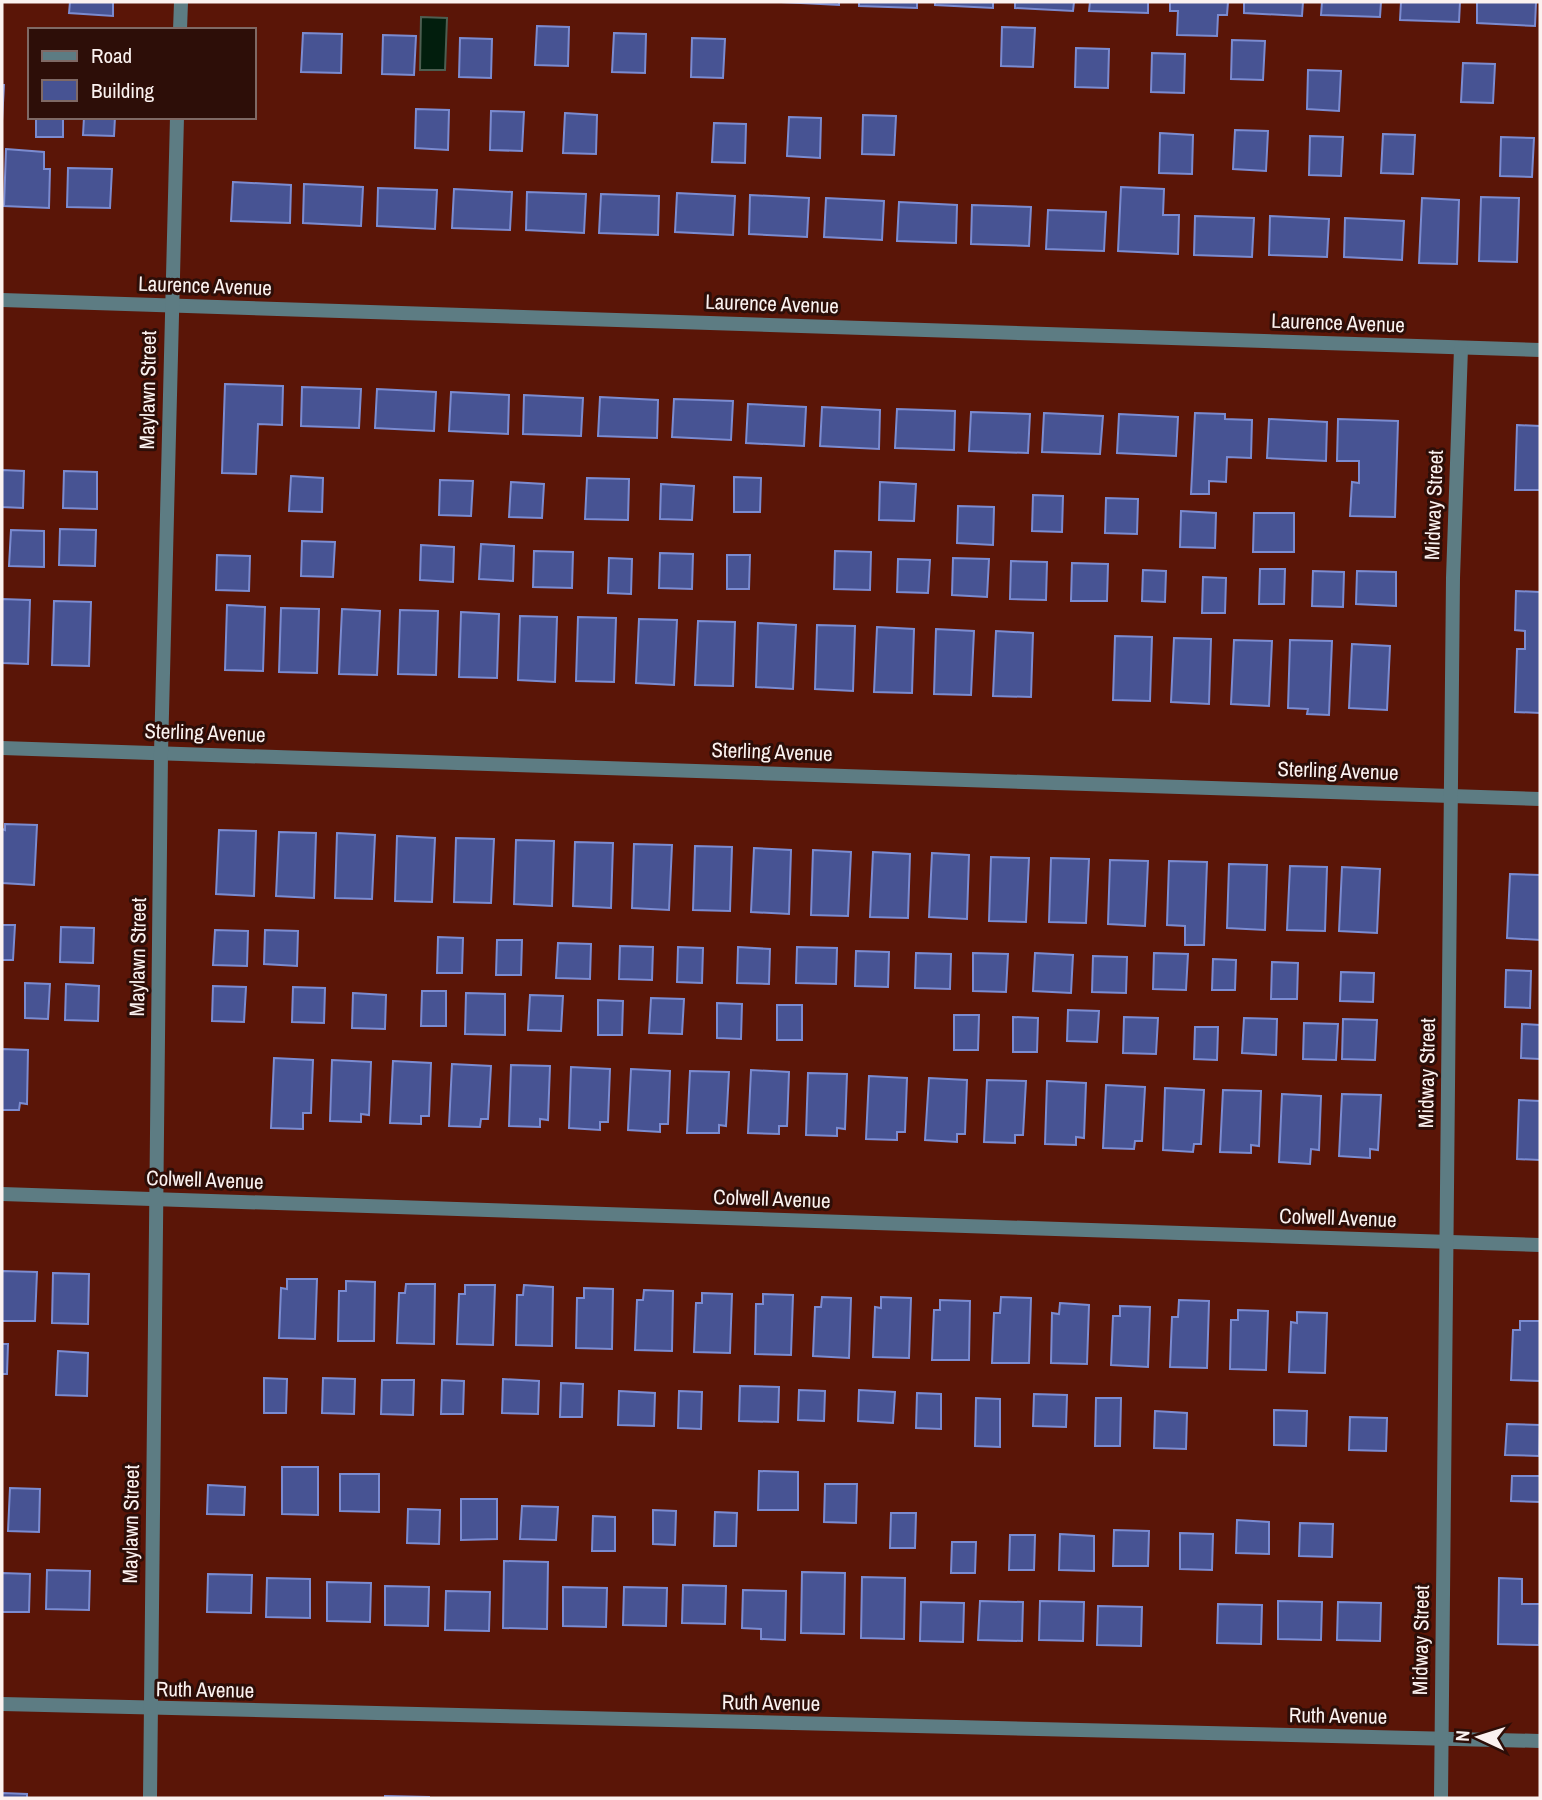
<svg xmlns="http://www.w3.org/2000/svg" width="1542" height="1800" font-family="'Archivo Narrow',sans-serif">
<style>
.water{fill:#021e0d;stroke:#4d5e51;stroke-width:2}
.building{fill:#475393;stroke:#7b8bd0;stroke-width:2}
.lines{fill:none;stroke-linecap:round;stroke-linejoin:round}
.street{stroke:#5d7c83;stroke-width:14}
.labels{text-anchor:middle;stroke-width:6;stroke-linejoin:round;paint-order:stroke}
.street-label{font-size:21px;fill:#fbf2f0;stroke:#2d0e08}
</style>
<rect width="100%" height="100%" fill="#5a1507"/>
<path class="water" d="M421 17 447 18 445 70H420Z"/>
<g class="building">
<path d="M70 2H113V16L69 13Z"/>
<path d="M781 2H839V5Z"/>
<path d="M859 2H917V8L859 6Z"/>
<path d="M935 2H993V8L935 5Z"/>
<path d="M1015 2H1074L1073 11 1015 8Z"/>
<path d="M1090 2H1148V13L1089 11Z"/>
<path d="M1170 2H1228L1227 15H1218L1217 36 1177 35 1178 11H1170Z"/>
<path d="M1244 2H1303L1302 16 1244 13Z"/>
<path d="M1322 2H1381L1380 17 1321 15Z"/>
<path d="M1401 2H1460L1459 22 1400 20Z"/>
<path d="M1477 2H1536L1535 26 1477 23Z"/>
<path d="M537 26 569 27 568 66 535 65Z"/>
<path d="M1002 27 1035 28 1033 67 1001 66Z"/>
<path d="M303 33 342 34 341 73 301 72Z"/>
<path d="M614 33 646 34 645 73 612 72Z"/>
<path d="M383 35 416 36 414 75 382 74Z"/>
<path d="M460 38 492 39 491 78 459 77Z"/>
<path d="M692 38 725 39 723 78 691 77Z"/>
<path d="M1232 40 1265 41 1263 80 1231 79Z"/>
<path d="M1076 48 1109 49 1108 88 1075 87Z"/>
<path d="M1152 53 1185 54 1184 93 1151 92Z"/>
<path d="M1463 63 1495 64 1493 103 1461 102Z"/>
<path d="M1308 70 1341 71 1339 111 1307 109Z"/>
<path d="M2 85H4L2 121Z"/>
<path d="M416 109 449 110 448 150 415 148Z"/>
<path d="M491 111 524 112 522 151 490 150Z"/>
<path d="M565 113 597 115 596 154 563 153Z"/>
<path d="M863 115 896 116 894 155 862 154Z"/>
<rect x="36" y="117" width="27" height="20"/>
<path d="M84 117H115L114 136 83 135Z"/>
<path d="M789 117 821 118 820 158 787 156Z"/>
<path d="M714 123 746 124 745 163 712 162Z"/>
<path d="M1235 130 1268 131 1266 171 1233 169Z"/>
<path d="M1160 133 1193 135 1192 174 1159 173Z"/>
<path d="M1383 134 1415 135 1413 174 1381 173Z"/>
<path d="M1310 136 1343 137 1341 176 1309 175Z"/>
<path d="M1501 137 1534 138 1532 177 1500 176Z"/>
<path d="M6 149 44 152V169H50L49 208 4 206Z"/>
<path d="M68 168 112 169 110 208 67 207Z"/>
<path d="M233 182 291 185 290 223 231 221Z"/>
<path d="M304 184 363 187 361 226 303 223Z"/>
<path d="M1121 187 1164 189 1163 215H1179L1178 254 1118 251Z"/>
<path d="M378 188 437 190 435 229 377 226Z"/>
<path d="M454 189 512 192 510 230 452 228Z"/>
<path d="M527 192 586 194 584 233 526 230Z"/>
<path d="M677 193 735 196 733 235 675 232Z"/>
<path d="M601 194 659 196 658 235 599 233Z"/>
<path d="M750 195 809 198 807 237 749 234Z"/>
<path d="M1481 197 1519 198 1517 262 1479 261Z"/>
<path d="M826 198 884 201 882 240 824 237Z"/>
<path d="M1422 198 1459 200 1457 264 1419 263Z"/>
<path d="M899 202 957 205 956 243 897 241Z"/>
<path d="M972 205 1031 207 1029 246 971 244Z"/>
<path d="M1048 210 1106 212 1104 251 1046 249Z"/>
<path d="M1195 216 1254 218 1252 257 1194 255Z"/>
<path d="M1270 216 1329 219 1327 257 1269 255Z"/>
<path d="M1345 218 1404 221 1402 260 1344 257Z"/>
<path d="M225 384 283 386 282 425 258 424 256 474 222 473Z"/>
<path d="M302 387 361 389 359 428 301 426Z"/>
<path d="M377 389 436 392 434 431 375 428Z"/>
<path d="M451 392 509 395 508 434 449 431Z"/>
<path d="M524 395 583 398 581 436 523 434Z"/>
<path d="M600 397 658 400 657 438 598 436Z"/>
<path d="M674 399 733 401 731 440 672 437Z"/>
<path d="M748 404 806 407 804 446 746 443Z"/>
<path d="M822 407 880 410 879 449 820 446Z"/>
<path d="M897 409 955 411 954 450 895 448Z"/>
<path d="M971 412 1030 414 1028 453 969 451Z"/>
<path d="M1044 413 1103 416 1100 454 1042 452Z"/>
<path d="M1195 413 1225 414V419L1252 420 1251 458 1227 457 1226 482 1209 481V494H1191Z"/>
<path d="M1119 414 1178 417 1176 456 1117 453Z"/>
<path d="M1269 419 1327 422 1326 461 1267 458Z"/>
<path d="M1338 419 1398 421 1395 517 1350 516 1352 482 1359 483V461H1337Z"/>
<path d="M1517 425 1540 426V490H1515Z"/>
<path d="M2 470 24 471 23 508 2 507Z"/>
<path d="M64 471 97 472V509L63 508Z"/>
<path d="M291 476 323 478 322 512 289 511Z"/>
<path d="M734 477 761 478 760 512H734Z"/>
<path d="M587 478 629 479 628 520 585 519Z"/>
<path d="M440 480 473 481 471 516 439 515Z"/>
<path d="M511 482 544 484 542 518 509 517Z"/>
<path d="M880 482 916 484 914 521 879 520Z"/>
<path d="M661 484 694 486 692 520 660 519Z"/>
<path d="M1033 495 1063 496 1062 532 1032 531Z"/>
<path d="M1106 498 1138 499 1137 534 1105 533Z"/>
<path d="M958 506 994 507 993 545 957 543Z"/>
<path d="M1181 511 1216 513 1215 548 1180 547Z"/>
<path d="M1254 513H1294V552H1253Z"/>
<path d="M60 529 96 530 95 566 59 565Z"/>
<path d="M11 530 44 531V567L9 566Z"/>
<path d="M302 541 335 542 333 577 301 576Z"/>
<path d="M481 544 514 546 513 581 479 579Z"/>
<path d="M421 545 454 547 453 582 420 580Z"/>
<path d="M534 551 573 552 572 588 533 587Z"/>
<path d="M835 551 871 552 870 590 834 589Z"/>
<path d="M660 553 693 554 692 589 659 588Z"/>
<path d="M217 555 250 556 249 591 216 590Z"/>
<path d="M727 555H750L749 589H727Z"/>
<path d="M609 558 632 559 631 594 608 593Z"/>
<path d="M953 558 989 559 987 597 952 595Z"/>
<path d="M898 559 930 560 928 593 897 592Z"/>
<path d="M1011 561 1047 562 1046 600 1010 599Z"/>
<path d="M1072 563 1108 564 1107 601H1071Z"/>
<path d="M1260 569H1285L1284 604H1259Z"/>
<path d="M1143 570 1166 571 1165 602 1142 601Z"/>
<path d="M1313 571 1344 572 1343 607 1312 606Z"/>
<path d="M1357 571 1396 572V606L1356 604Z"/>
<path d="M1203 577 1226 578 1225 613H1202Z"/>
<path d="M1516 591 1540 592V713L1515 712 1517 649H1525V631L1515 630Z"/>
<path d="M2 599 30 600 28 664 2 663Z"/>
<path d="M54 601 91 602 89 666 52 665Z"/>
<path d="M227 605 265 607 263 671 225 670Z"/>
<path d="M281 608 319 609 317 673 279 672Z"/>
<path d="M342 609 380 611 377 675 339 674Z"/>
<path d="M400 610 438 611 436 675 398 674Z"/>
<path d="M461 612 499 614 497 678 459 677Z"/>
<path d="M520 616 557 617 555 682 518 680Z"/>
<path d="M578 617 616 618 614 682 576 681Z"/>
<path d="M639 619 677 620 674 685 636 683Z"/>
<path d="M698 621 735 622 733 686 695 685Z"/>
<path d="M758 623 796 625 793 689 756 687Z"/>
<path d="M817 625 855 626 853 691 815 689Z"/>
<path d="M877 627 914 629 912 693 874 692Z"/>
<path d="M936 629 974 631 971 695 934 694Z"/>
<path d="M996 631 1033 633 1031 697 993 696Z"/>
<path d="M1115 636 1152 637 1150 701 1113 700Z"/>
<path d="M1174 638 1211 639 1209 704 1171 702Z"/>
<path d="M1234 640 1272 641 1269 706 1231 704Z"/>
<path d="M1290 640 1332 641 1329 715 1307 714 1308 709 1288 708Z"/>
<path d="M1352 644 1390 646 1387 710 1349 708Z"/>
<path d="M5 824 37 825 34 885 2 883V829L5 830Z"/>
<path d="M219 830 256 831 254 896 216 894Z"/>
<path d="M279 832 316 833 314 898 276 896Z"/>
<path d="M337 833 375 835 372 899 335 898Z"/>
<path d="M397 836 435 838 432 902 395 901Z"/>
<path d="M456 838 494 839 491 903 454 902Z"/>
<path d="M516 840 554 841 552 906 514 904Z"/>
<path d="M575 842 613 843 611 908 573 906Z"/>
<path d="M634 844 672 845 669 910 632 908Z"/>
<path d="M695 846 732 847 730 911 693 910Z"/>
<path d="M754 848 791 850 789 914 751 912Z"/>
<path d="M813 850 851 852 848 916 811 915Z"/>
<path d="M873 852 910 854 908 918 870 917Z"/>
<path d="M932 853 969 855 967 919 929 917Z"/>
<path d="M991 857 1029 858 1026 922 989 921Z"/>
<path d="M1051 858 1089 859 1086 923 1049 922Z"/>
<path d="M1110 860 1148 861 1145 926 1108 924Z"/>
<path d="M1169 861 1207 862 1204 945H1185V926L1167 925Z"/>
<path d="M1229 864 1267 865 1265 930 1227 928Z"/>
<path d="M1290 866 1327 867 1325 931 1287 930Z"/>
<path d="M1342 867 1380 869 1377 933 1339 931Z"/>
<path d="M1510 874 1540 875V940L1507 938Z"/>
<path d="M2 925H15L13 960H2Z"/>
<path d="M61 927 94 928 93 963 60 962Z"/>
<path d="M215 930 248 931 247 966 213 965Z"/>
<path d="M265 930 298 931 297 966 264 964Z"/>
<path d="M438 937 463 938 462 973H437Z"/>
<path d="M497 940H522L521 975H496Z"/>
<path d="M558 943 591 944 590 979 556 978Z"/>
<path d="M620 946 653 947 652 980 619 979Z"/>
<path d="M678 947 703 948 702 983 677 982Z"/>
<path d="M738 947 770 949 769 984 737 983Z"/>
<path d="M797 947 837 948 836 984 796 983Z"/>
<path d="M856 951 889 952 888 987 855 986Z"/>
<path d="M916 953 951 954 950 989 915 988Z"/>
<path d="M973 953 1008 954 1006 992 973 991Z"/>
<path d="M1035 953 1073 955 1071 993 1033 991Z"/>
<path d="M1154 953 1188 954 1186 990 1153 989Z"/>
<path d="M1093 956 1127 957 1126 993 1092 992Z"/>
<path d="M1213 959 1236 960 1235 990H1212Z"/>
<path d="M1272 962 1298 963 1297 999H1271Z"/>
<path d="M1506 970 1531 971 1530 1008 1505 1007Z"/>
<path d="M1341 972 1374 973 1373 1002 1340 1001Z"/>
<path d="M25 983 50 984 48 1019 25 1018Z"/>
<path d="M66 984 99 986 98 1021 65 1020Z"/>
<path d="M213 986 246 987 244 1022 212 1021Z"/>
<path d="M293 987 325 988 324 1023 292 1022Z"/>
<path d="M422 991H446V1026H421Z"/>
<path d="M353 993 386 995 385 1029 352 1028Z"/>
<path d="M466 993 505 994V1035L465 1034Z"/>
<path d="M530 995 563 996 561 1031 528 1030Z"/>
<path d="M651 998 684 999 682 1034 649 1033Z"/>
<path d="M598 1000 623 1001 622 1035H598Z"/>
<path d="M717 1003 742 1004 741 1039 717 1038Z"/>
<rect x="777" y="1005" width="25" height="35"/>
<path d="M1068 1010 1099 1011 1097 1042 1067 1041Z"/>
<path d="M954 1015H979L978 1050H954Z"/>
<path d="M1013 1017 1038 1018 1037 1052H1013Z"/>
<path d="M1124 1017 1158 1018 1156 1054 1123 1053Z"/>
<path d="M1244 1018 1277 1019 1276 1055 1242 1053Z"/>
<path d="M1343 1019 1377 1020 1375 1060 1342 1059Z"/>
<path d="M1304 1023 1338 1024 1336 1060 1303 1059Z"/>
<path d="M1522 1024 1540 1025V1059L1521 1058Z"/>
<path d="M1195 1027H1218L1217 1060 1194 1059Z"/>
<path d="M2 1049 28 1050 27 1104 20 1103 19 1110H2Z"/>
<path d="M274 1058 313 1060 311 1113H303V1129L271 1128Z"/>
<path d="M332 1060 371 1062 369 1115 361 1114V1122L330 1121Z"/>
<path d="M393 1061 431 1063 429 1116H421V1124L390 1123Z"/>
<path d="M452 1064 491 1066 488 1119H481L480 1127 449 1126Z"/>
<path d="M511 1065 550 1066 548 1120 540 1119V1127L509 1126Z"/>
<path d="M571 1067 610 1069 608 1122H600V1130L569 1128Z"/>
<path d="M631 1069 670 1071 668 1124H660V1132L628 1130Z"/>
<path d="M751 1070 789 1072 787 1126H779V1134L748 1133Z"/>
<path d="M690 1071 729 1072 726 1126 719 1125V1133H687Z"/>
<path d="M808 1073 847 1074 845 1129 837 1128V1136L806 1135Z"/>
<path d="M869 1076 907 1078 905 1132H897V1140L866 1139Z"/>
<path d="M929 1078 967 1080 965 1134H957V1142L925 1140Z"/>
<path d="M987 1080 1026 1081 1023 1135H1015V1143L984 1142Z"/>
<path d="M1047 1081 1086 1083 1084 1138 1076 1137V1145L1045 1144Z"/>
<path d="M1106 1085 1145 1087 1142 1141H1135L1134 1149 1103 1148Z"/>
<path d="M1165 1088 1204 1090 1201 1144H1194L1193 1152 1163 1150Z"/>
<path d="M1223 1090 1261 1091 1259 1146 1251 1145V1153L1220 1152Z"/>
<path d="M1282 1094 1321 1096 1319 1150 1311 1149 1310 1164 1279 1162Z"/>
<path d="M1342 1094 1381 1095 1378 1150 1370 1149V1158L1339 1156Z"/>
<path d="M1519 1100 1540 1101V1160L1517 1159Z"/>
<path d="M2 1271 37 1272 35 1321H2Z"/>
<path d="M53 1273 89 1274 88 1324 52 1323Z"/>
<path d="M287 1279H317L315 1339 279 1338 281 1288 287 1289Z"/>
<path d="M346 1281 375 1282 374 1341H338L339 1291H346Z"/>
<path d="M406 1284H435L434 1344 397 1343 399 1293H405Z"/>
<path d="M465 1285H495L493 1345 457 1344 459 1294H465Z"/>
<path d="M524 1285 553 1287 552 1346 516 1345 517 1295H523Z"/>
<path d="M584 1288 613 1289 612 1349 576 1348 577 1298H584Z"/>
<path d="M644 1290 673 1291 672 1351 635 1350 637 1300H643Z"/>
<path d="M702 1293 732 1294 730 1353 694 1352 696 1303H702Z"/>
<path d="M763 1294 793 1295 791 1355 755 1354 756 1304H763Z"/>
<path d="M822 1297 851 1298 849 1358 813 1356 815 1307H821Z"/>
<path d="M881 1297 911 1298 909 1358 873 1357 875 1307 881 1308Z"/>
<path d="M1001 1297 1031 1298 1029 1363H992L994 1313H1000Z"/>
<path d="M940 1300 970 1301 969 1360H932L934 1310H940Z"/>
<path d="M1179 1300 1209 1301 1207 1368 1170 1367 1172 1317H1178Z"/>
<path d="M1060 1303 1089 1305 1087 1364 1051 1363 1052 1313 1059 1314Z"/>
<path d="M1120 1306 1150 1307 1148 1367 1111 1365 1113 1316H1120Z"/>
<path d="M1238 1310 1268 1311 1266 1370 1230 1369 1231 1320H1238Z"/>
<path d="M1297 1312 1327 1313 1325 1373 1289 1372 1291 1322 1297 1323Z"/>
<path d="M1520 1321H1540V1381L1511 1380 1513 1330H1520Z"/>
<path d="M2 1344H8L7 1374H2Z"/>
<path d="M58 1351 88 1353 87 1396 56 1395Z"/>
<path d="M264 1378 287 1379 286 1413H264Z"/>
<path d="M323 1378 355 1379 354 1414 322 1413Z"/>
<path d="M503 1379 539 1381 538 1414 502 1413Z"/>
<path d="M382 1380H414L413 1415 381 1414Z"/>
<path d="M442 1380 464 1381 463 1414H441Z"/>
<path d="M561 1383 583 1384 582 1417H560Z"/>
<path d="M740 1386 779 1387 778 1422 739 1421Z"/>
<path d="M799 1390 825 1391 824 1421 798 1420Z"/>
<path d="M859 1390 895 1392 893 1423 858 1421Z"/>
<path d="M619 1391 655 1393 654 1426 618 1425Z"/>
<path d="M679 1391 702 1392 701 1429 678 1428Z"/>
<path d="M917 1393 941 1394V1429L916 1428Z"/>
<path d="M1034 1394 1067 1395 1066 1427 1033 1426Z"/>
<path d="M976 1398 1000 1399V1447L975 1446Z"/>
<path d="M1096 1398H1121L1120 1446H1095Z"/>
<path d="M1274 1410 1307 1411 1306 1446 1274 1445Z"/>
<path d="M1155 1411 1187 1413 1186 1449 1154 1448Z"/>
<path d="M1350 1417 1387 1418 1386 1451 1349 1450Z"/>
<path d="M1507 1424 1540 1425 1539 1456 1505 1455Z"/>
<path d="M282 1467H318V1515L282 1514Z"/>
<path d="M759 1471 798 1472V1510H758Z"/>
<path d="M340 1474H379V1512L340 1511Z"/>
<path d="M1512 1476H1540V1502L1511 1501Z"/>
<path d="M825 1484H857L856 1523 824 1522Z"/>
<path d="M208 1485 245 1487 244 1515 207 1514Z"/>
<path d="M10 1488 40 1489 39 1532 8 1531Z"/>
<path d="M461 1499H497V1539L461 1540Z"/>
<path d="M522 1506 558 1507 556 1540 520 1539Z"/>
<path d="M408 1509 440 1510 439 1544 407 1543Z"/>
<path d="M653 1510 676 1511 675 1545 653 1544Z"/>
<path d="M715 1512 737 1513 736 1546H714Z"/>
<path d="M891 1513H916L915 1548H890Z"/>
<path d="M593 1516 615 1517V1551H592Z"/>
<path d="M1237 1520 1269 1522V1554L1236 1553Z"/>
<path d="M1300 1523 1333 1524 1332 1557 1299 1556Z"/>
<path d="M1114 1530 1149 1531 1148 1566H1113Z"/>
<path d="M1180 1533 1213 1534 1212 1570 1180 1569Z"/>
<path d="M1060 1534 1094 1536V1571L1059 1570Z"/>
<path d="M1010 1535H1035L1034 1570H1009Z"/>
<path d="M952 1542H976L975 1573H951Z"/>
<path d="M504 1561 548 1562 547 1629 503 1628Z"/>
<path d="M47 1570 90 1571 89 1610 46 1609Z"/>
<path d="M802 1572 845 1573 844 1634 801 1633Z"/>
<path d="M2 1573 30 1574 29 1612H2Z"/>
<path d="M208 1574 252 1575 251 1613 207 1612Z"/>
<path d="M862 1577 905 1578 904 1639 861 1638Z"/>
<path d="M267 1578 310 1579V1618L266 1617Z"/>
<path d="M1499 1578 1522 1579V1604H1540L1539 1645 1498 1644Z"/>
<path d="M327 1582 371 1583 370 1622 327 1621Z"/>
<path d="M683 1585 726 1586 725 1624 682 1623Z"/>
<path d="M385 1586 429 1587 428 1626 385 1625Z"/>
<path d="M563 1587 607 1588 606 1627 563 1626Z"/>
<path d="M624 1587 667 1588 666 1626 623 1625Z"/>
<path d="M743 1590 786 1591 785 1640 761 1639V1629L742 1628Z"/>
<path d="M446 1591 490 1592 489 1631 445 1630Z"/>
<path d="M980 1601 1023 1602 1022 1641 978 1640Z"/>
<path d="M1040 1601 1084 1602 1083 1641 1039 1640Z"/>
<path d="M1278 1601 1322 1602 1321 1640 1278 1639Z"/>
<path d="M921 1602 964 1603 963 1642 920 1641Z"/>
<path d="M1338 1602 1381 1603 1380 1641 1337 1640Z"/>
<path d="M1218 1604 1262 1605 1261 1644 1217 1643Z"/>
<path d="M1098 1606 1142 1607 1141 1646 1097 1645Z"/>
<path d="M2 1793 27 1794V1798H2Z"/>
<path d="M385 1796 429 1797V1798H385Z"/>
</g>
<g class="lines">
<g class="street">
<path d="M180 30 181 2"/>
<path d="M2 300 1540 350"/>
<path d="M2 748 1540 799"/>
<path d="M2 1194 1540 1245"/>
<path d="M2 1704 1540 1741"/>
<path d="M150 1798 161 753 177 117"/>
<path d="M1441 1798 1453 578 1461 348"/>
</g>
</g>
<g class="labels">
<g class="street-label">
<text transform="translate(205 286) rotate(2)" y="7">Laurence Avenue</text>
<text transform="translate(772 304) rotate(2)" y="7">Laurence Avenue</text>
<text transform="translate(1338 323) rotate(2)" y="7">Laurence Avenue</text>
<text transform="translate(148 390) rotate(-89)" y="7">Maylawn Street</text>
<text transform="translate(1434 505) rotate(-88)" y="7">Midway Street</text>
<text transform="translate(205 733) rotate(2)" y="7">Sterling Avenue</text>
<text transform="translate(772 752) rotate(2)" y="7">Sterling Avenue</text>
<text transform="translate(1338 771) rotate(2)" y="7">Sterling Avenue</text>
<text transform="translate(138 957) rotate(-89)" y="7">Maylawn Street</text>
<text transform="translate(1427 1073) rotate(-89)" y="7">Midway Street</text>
<text transform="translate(205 1180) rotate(2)" y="7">Colwell Avenue</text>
<text transform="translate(772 1199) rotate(2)" y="7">Colwell Avenue</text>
<text transform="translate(1338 1218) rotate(2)" y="7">Colwell Avenue</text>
<text transform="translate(131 1524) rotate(-89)" y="7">Maylawn Street</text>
<text transform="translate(1421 1640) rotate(-89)" y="7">Midway Street</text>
<text transform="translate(205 1690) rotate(1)" y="7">Ruth Avenue</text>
<text transform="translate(771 1703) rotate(1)" y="7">Ruth Avenue</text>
<text transform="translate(1338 1716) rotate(1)" y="7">Ruth Avenue</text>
</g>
</g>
<rect width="1542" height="1800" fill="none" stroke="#fbf2f0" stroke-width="7"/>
<rect x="28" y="28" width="228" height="91" fill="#2d0e08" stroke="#7f6965" stroke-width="2"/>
<rect x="42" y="51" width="35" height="10" fill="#5d7c83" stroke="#7f6965" stroke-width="2"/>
<text x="91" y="63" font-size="21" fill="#fbf2f0">Road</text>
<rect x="42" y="80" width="35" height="21" fill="#475393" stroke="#7f6965" stroke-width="2"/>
<text x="91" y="98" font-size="21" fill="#fbf2f0">Building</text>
<g transform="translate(1479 1737) rotate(274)" stroke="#2d0e08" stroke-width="5" paint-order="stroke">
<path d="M0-5L12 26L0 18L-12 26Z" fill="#fbf2f0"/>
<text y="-10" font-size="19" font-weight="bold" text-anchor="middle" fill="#fbf2f0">N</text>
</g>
</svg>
